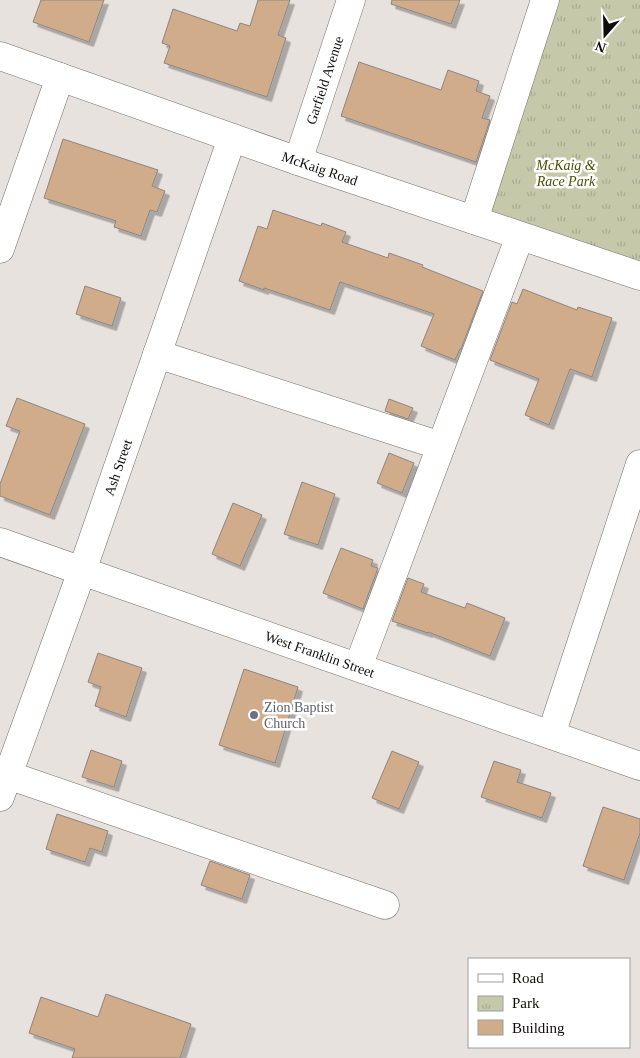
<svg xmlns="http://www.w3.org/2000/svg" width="640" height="1058" font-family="Georgia,serif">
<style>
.park{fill:url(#park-tufts)}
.building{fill:#d0ac8b;stroke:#8a8581;filter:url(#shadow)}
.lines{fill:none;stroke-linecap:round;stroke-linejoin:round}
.minor-casing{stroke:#736e6a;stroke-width:29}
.minor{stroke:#fff;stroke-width:28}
.worship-dot{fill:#6b7280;stroke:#fff;stroke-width:2}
.labels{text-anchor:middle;stroke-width:5;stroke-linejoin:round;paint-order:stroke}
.street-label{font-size:14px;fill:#0e0d0b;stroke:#fff}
.park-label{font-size:14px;font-style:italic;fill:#4c5001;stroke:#fff}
.worship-label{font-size:14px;fill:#5b616d;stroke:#fff;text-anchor:start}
</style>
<defs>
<pattern id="park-tufts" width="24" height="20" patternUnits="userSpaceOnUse" patternTransform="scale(1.25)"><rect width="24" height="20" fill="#c5c9aa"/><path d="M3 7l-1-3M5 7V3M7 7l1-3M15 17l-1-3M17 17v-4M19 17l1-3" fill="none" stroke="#a8ab91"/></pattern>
<filter id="shadow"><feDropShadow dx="4.5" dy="4.5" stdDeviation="0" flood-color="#0004"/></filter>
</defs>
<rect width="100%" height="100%" fill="#e8e2de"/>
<path class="park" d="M545 0H640V275L474 220Z"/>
<g class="building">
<path d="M41 0H104L89 42 33 22Z"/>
<path d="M258 0H290L278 35 286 38 267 97 164 63 170 46 162 43 173 9 237 31 240 23 250 26Z"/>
<path d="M392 0H460L451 24 391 4Z"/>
<path d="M359 62 441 90 448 70 479 81 476 91 490 96 482 118 490 120 476 162 341 116Z"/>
<path d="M63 139 158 170 152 186 165 191 157 212 150 210 141 236 114 227 116 221 44 198Z"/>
<path d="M273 210 321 226 322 223 346 232 342 242 388 258 389 253 423 265 422 267 483 291 461 349H460L455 360 421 346 434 314 340 282 330 310 264 288V290L239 281 258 226 267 229Z"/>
<path d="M85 286 121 298 112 326 76 314Z"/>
<path d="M523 289 577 310 578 307 612 318 592 377 570 369 549 425 525 415 539 379 490 360 512 302 517 304Z"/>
<path d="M17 398 85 424 50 515 0 496V484L20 431 6 426Z"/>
<path d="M389 399 413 408 408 419 385 411Z"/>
<path d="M389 453 414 463 402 493 377 483Z"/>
<path d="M302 482 335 494 318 545 284 534Z"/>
<path d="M233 503 262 515 240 566 212 554Z"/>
<path d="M341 548 373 560 371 566 378 568 363 609 323 593Z"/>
<path d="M408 578 424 584 421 592 465 608 467 603 505 618 490 656 428 632V633L392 621Z"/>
<path d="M98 653 142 668 126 717 95 706 101 687 88 682Z"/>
<path d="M244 669 298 687 275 763 219 745Z"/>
<path d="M91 750 122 761 114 787 82 777Z"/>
<path d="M392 751 419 762 399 809 372 798Z"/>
<path d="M494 761 521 770 517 782 551 793 542 818 481 797Z"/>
<path d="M603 807 640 819V833L624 880 583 866Z"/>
<path d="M57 814 108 831 102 852 90 848 85 862 46 849Z"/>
<path d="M210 861 250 875 242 899 201 885Z"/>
<path d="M106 994 191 1024 180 1058H72L75 1049 29 1033 41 997 98 1017Z"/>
</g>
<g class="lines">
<g class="minor-casing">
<g id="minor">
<path id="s1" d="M0 56 298 161 640 276"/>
<path id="s2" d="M298 161 351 0"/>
<path d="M474 220 545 0"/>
<path d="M0 249 60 77"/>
<path d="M157 354 441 446"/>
<path id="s3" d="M0 542 82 571 640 766"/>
<path d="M358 667 520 236"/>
<path d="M551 735 640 464"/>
<path d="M8 775 385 905"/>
<path id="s4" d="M0 797 82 571 232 138"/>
</g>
</g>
<use href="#minor" class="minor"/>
</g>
<circle class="worship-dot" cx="254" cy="715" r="5"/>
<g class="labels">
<g class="street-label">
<text dy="5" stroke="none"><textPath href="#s2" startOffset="85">Garfield Avenue</textPath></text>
<text dy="5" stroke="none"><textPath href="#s1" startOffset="339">McKaig Road</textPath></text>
<text dy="5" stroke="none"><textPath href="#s4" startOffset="350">Ash Street</textPath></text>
<text dy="5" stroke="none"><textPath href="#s3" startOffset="339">West Franklin Street</textPath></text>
</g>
<g class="park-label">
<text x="566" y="170">McKaig &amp;<tspan x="566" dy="16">Race Park</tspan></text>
</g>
<g class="worship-label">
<text x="264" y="712">Zion Baptist<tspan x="264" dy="16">Church</tspan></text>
</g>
</g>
<rect x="468" y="958" width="162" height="90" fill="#ffffff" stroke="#9f9e9d"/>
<rect x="478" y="974" width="25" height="8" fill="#ffffff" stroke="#9f9e9d"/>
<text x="512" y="983" font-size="15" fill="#0e0d0b">Road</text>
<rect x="478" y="996" width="25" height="15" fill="url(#park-tufts)" stroke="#9f9e9d"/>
<text x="512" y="1008" font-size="15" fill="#0e0d0b">Park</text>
<rect x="478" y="1020" width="25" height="15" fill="#d0ac8b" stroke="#9f9e9d"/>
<text x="512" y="1033" font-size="15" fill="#0e0d0b">Building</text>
<g transform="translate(605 35) rotate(200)" stroke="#ffffff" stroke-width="4" paint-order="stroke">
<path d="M0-4L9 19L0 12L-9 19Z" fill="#0e0d0b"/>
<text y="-8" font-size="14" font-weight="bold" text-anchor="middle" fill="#0e0d0b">N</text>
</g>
</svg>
